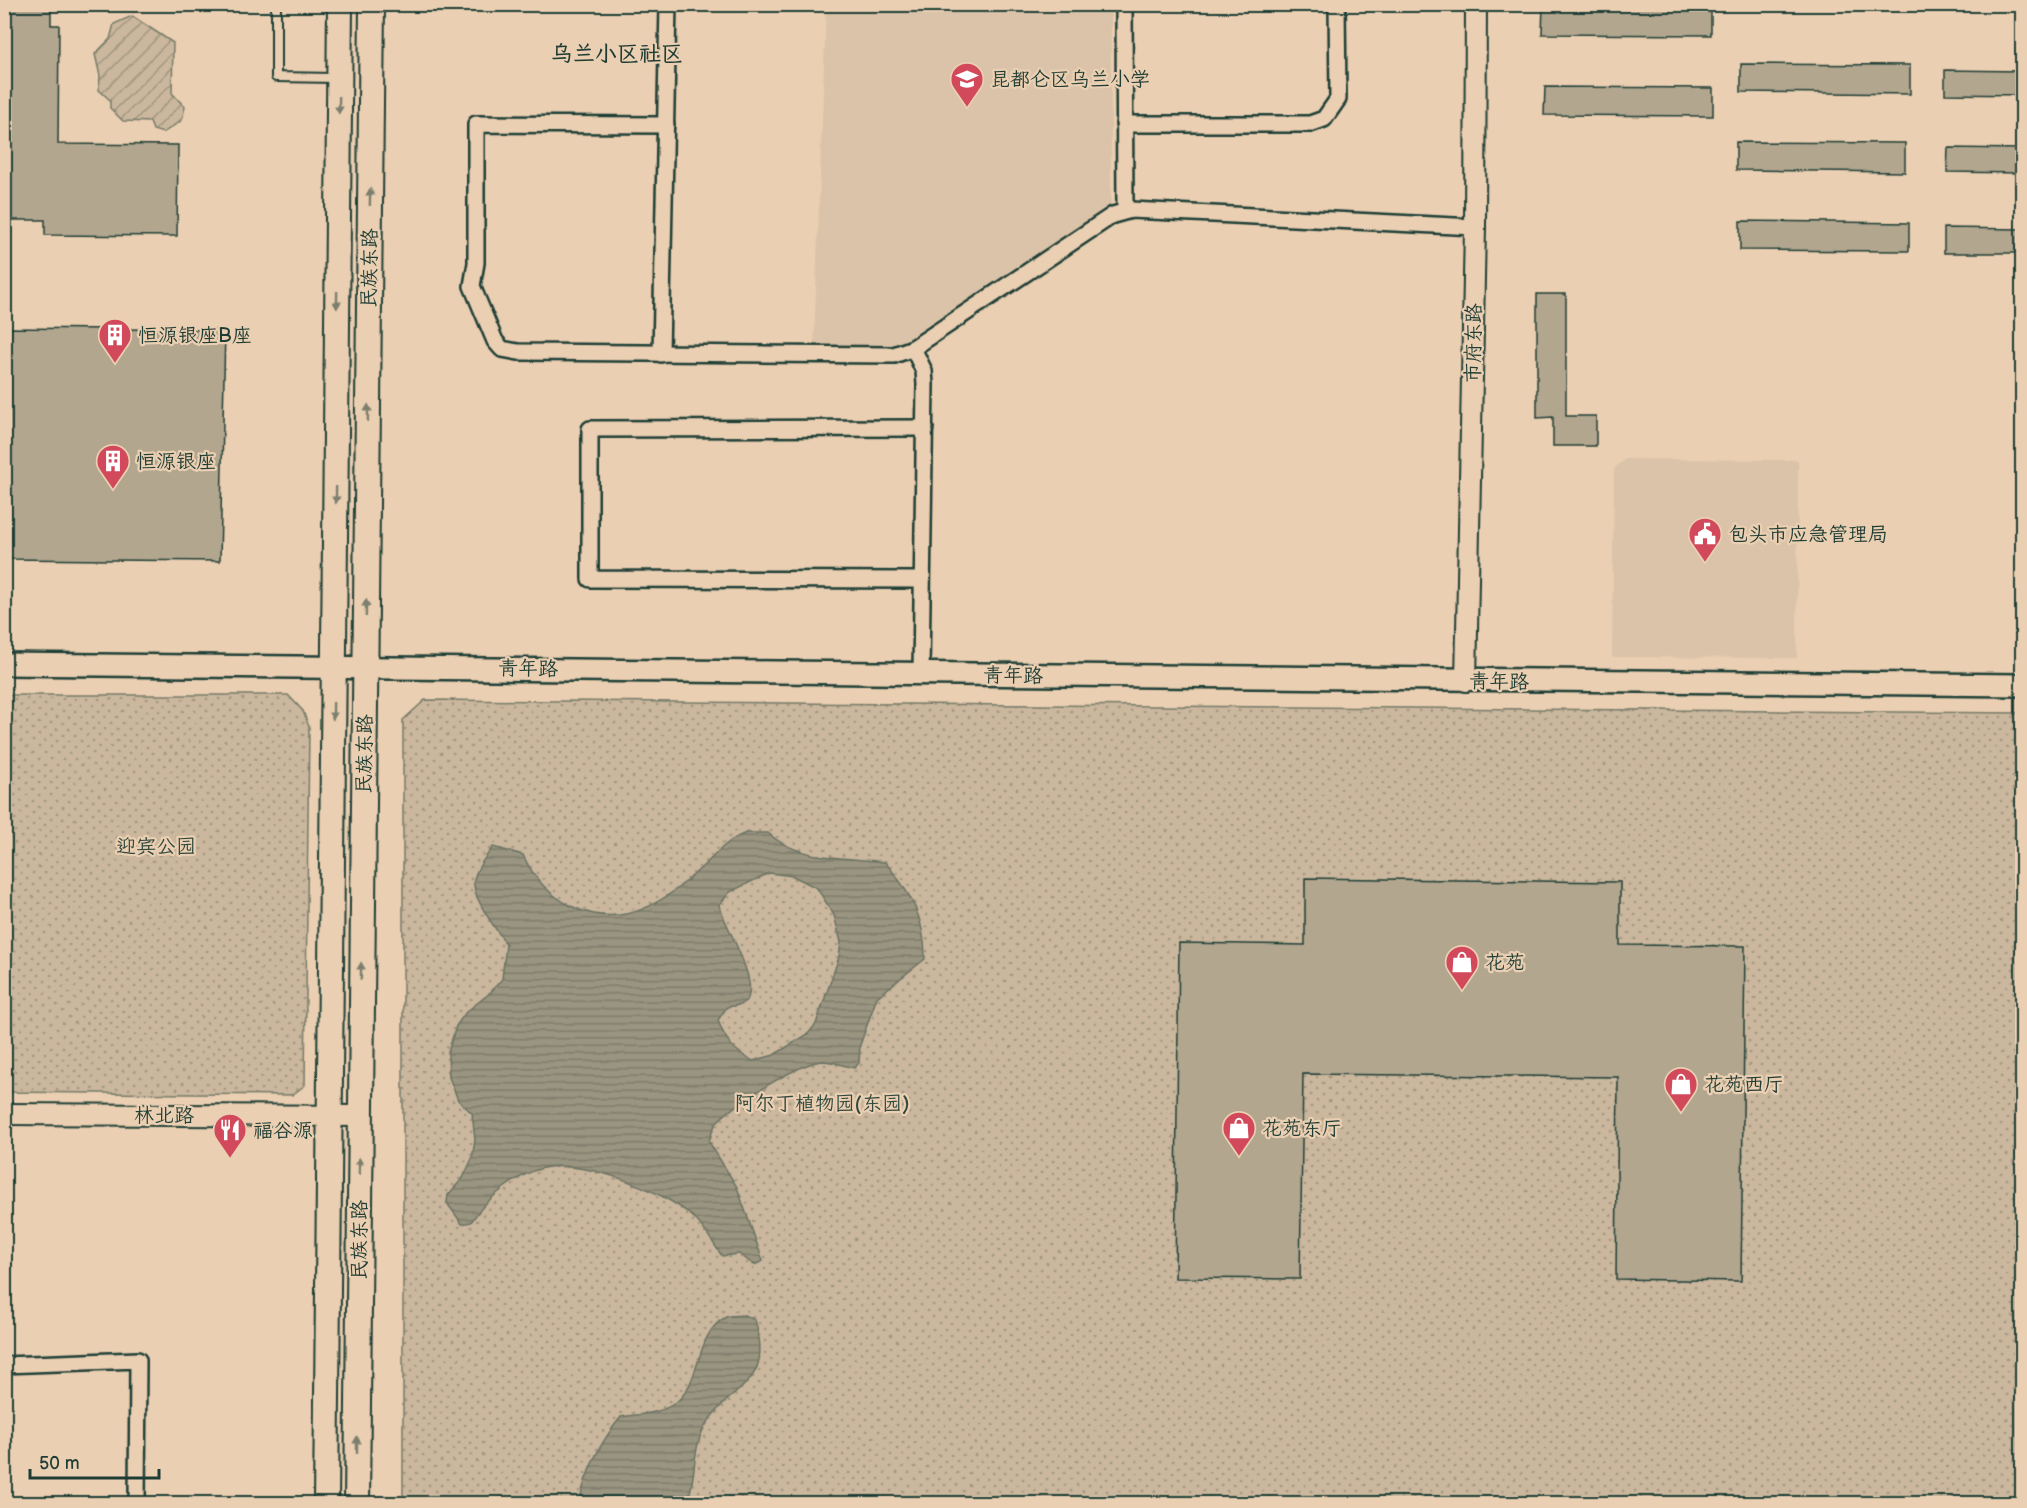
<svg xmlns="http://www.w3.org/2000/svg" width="2027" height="1508" font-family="'Balsamiq Sans','LXGW WenKai TC',sans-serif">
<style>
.built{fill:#dac3a8}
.park{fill:url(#park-dots);stroke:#747a68;stroke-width:1.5}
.garden{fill:url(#garden-furrows);stroke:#747a68;stroke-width:1.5}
.water{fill:url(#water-rules);stroke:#697262;stroke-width:1.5;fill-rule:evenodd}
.building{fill:#b2a68f;stroke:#1f3d34;stroke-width:1.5}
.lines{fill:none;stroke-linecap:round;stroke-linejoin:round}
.service-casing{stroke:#1f3d34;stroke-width:12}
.minor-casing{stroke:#1f3d34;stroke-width:20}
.tertiary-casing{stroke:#1f3d34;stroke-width:24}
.secondary-casing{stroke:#1f3d34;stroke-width:26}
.primary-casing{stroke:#1f3d34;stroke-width:28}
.service{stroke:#ebcfb2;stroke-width:8}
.minor{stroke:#ebcfb2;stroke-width:15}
.tertiary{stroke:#ebcfb2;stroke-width:20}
.secondary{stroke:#ebcfb2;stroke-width:21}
.primary{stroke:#ebcfb2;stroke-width:24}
.oneway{fill:#7b7f6d}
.labels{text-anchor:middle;stroke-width:4.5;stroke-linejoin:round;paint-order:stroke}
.poi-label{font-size:20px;fill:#1f3d34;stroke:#ebcfb2;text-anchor:start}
.street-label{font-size:20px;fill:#1f3d34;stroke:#ebcfb2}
.park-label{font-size:20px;fill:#30493e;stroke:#ebcfb2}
.quarter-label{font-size:22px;font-weight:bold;fill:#1f3d34;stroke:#ebcfb2}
</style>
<defs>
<pattern id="park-dots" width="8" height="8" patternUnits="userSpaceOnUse" patternTransform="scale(1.5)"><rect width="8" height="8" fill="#cab79d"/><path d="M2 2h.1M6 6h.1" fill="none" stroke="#a39681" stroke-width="1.8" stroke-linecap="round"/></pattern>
<pattern id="garden-furrows" width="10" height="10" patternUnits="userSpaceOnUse" patternTransform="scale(1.5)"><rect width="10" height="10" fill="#cab79d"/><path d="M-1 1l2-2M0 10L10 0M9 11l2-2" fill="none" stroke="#a39681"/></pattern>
<pattern id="water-rules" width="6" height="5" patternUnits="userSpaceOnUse" patternTransform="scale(1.5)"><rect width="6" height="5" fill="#9a9580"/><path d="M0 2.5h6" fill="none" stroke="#7d7b6a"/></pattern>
</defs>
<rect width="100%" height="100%" fill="#ebcfb2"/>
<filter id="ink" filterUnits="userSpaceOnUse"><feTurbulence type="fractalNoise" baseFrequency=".0167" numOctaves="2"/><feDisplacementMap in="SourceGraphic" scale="12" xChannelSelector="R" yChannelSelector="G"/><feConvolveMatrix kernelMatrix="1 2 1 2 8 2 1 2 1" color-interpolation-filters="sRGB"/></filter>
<g filter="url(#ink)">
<g class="built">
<path d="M1057 5H1111V204L902 343 892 346H814L826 8 1057 12Z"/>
<path d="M1625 459 1798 460 1797 658 1612 657 1614 469Z"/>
</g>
<g class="park">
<path d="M5 695H288L303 711 309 727 305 1085 292 1095 5 1092Z"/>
<path d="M425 700 2022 713V1503H403V720Z"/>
</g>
<path class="garden" d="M132 16 173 43 172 93 185 107 182 120 163 133 153 130 150 122 123 121 110 108V100L99 90 100 76 95 54 110 39 114 24Z"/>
<g class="water">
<path d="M746 833H768C798 861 846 857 885 862 911 893 925 918 925 959L877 997 860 1045 859 1063 854 1068C845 1066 831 1061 822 1061 797 1064 736 1103 718 1121 713 1126 711 1136 709 1142L737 1187 763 1261 754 1265 739 1254 722 1256C713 1243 704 1227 692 1216 661 1189 584 1160 543 1168 517 1174 485 1200 471 1222L462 1224 447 1203 448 1195 463 1178 472 1159 475 1140 472 1113 458 1100 449 1077 448 1052 456 1026 466 1012 490 993 502 979 506 944C497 930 475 902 474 885 473 871 486 857 493 847L523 855C533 877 550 896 573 907 624 931 667 901 703 866 720 851 724 842 746 833ZM769 873 793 876 817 888 834 915 841 942 839 957 816 1024 808 1034 774 1055 753 1061C734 1051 725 1041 718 1020L727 1007C734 1006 744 1005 748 998 757 977 725 926 719 905L730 892Z"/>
<path d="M744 1315 755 1320C775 1389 730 1382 704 1428 692 1450 696 1480 687 1503H579C586 1472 601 1441 621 1417 639 1414 660 1414 675 1403 703 1382 694 1334 726 1317 730 1315 739 1316 744 1315Z"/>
</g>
<g class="building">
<path d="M4 4H51V25H59L58 144 178 145 177 236 45 235V220H4Z"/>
<path d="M1543 5 1711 7V35L1542 34Z"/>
<path d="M1741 64 1910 65V94L1741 92Z"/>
<path d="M1945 70 2022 71V95L1945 94Z"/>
<path d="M1545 87 1713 88V116L1544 115Z"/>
<path d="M1736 142 1905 143V172L1736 170Z"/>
<path d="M1948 148 2022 149V173L1947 172Z"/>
<path d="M1740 221 1909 223V251L1740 250Z"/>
<path d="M1944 228 2022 229V253H1944Z"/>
<path d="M1537 294H1566V416H1596V446H1553V417L1537 418Z"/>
<path d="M4 328 225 330 220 561 4 559Z"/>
<path d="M1305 878 1620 882V945L1745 946 1741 1281 1616 1279 1618 1077 1303 1074 1300 1279 1175 1278 1179 943 1305 945Z"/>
</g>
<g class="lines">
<g class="service-casing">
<path id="service" d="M276 4V77L335 78"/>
</g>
<g class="minor-casing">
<g id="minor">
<path d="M1124 4 1125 211"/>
<path d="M1124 124H1310L1324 119 1338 99 1337 4"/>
<path d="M666 125 476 124V263L472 286 495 341 502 349 518 352 894 355 913 348 1113 215 1131 210 1475 227"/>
<path d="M913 348 924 371 925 384 921 673"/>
<path d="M661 354 668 4"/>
<path d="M922 580 590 579V429L925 428"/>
<path d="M4 1365 138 1360 137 1504"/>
</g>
</g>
<g class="tertiary-casing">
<g id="tertiary">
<path d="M1466 681 1475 227 1476 4"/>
<path d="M4 1114 359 1116"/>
</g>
</g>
<g class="secondary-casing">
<path id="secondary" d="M4 664 2022 685"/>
</g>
<g class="primary-casing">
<g id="primary">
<path d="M326 1504 340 4"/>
<path d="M357 1504 372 4"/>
</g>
</g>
<use href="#service" class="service"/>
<use href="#minor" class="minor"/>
<use href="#tertiary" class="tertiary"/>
<use href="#secondary" class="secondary"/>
<use href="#primary" class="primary"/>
</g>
<defs><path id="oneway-solid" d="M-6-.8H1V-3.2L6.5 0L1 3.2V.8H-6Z" transform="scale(1.5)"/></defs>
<g class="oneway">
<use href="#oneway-solid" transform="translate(339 105) rotate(91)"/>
<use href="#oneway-solid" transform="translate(370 197) rotate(-89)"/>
<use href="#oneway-solid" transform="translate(337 300) rotate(91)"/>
<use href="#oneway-solid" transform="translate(368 413) rotate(-89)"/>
<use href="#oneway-solid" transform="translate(336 495) rotate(91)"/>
<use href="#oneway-solid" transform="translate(366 608) rotate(-89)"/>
<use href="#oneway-solid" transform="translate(333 711) rotate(91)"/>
<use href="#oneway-solid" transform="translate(361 971) rotate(-89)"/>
<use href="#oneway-solid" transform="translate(359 1166) rotate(-90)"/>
<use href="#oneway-solid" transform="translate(357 1445) rotate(-90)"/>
</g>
</g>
<defs>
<g id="school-pin" transform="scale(1.725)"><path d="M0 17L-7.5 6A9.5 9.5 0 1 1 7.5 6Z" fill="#d1495b" stroke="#ebcfb2"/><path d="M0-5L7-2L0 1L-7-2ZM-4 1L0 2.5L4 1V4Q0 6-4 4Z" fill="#fff"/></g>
<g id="building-pin" transform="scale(1.725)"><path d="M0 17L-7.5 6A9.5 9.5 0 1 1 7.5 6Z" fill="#d1495b" stroke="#ebcfb2"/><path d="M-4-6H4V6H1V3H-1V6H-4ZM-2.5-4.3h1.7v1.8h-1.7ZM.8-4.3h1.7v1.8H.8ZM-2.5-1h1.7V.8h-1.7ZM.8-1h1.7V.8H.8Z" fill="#fff"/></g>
<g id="civic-pin" transform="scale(1.725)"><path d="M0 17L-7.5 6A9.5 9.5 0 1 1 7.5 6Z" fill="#d1495b" stroke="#ebcfb2"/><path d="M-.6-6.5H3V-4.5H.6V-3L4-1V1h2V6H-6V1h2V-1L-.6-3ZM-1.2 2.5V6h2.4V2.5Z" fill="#fff"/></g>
<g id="shop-pin" transform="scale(1.725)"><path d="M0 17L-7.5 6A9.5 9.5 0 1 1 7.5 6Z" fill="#d1495b" stroke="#ebcfb2"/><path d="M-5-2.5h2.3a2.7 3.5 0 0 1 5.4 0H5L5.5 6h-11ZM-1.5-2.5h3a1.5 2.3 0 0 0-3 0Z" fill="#fff"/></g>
<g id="restaurant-pin" transform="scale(1.725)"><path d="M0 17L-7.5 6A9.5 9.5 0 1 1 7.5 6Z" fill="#d1495b" stroke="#ebcfb2"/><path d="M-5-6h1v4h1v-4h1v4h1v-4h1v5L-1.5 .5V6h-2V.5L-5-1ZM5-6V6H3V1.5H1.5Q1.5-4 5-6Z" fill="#fff"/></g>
</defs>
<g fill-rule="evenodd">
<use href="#school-pin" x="967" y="79"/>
<use href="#building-pin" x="115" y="335"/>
<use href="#building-pin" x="113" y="461"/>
<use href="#civic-pin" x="1705" y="534"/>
<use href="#shop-pin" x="1462" y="962"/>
<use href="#shop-pin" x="1681" y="1084"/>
<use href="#shop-pin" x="1239" y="1128"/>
<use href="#restaurant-pin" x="230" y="1130"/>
</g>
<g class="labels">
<g class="poi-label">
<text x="990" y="86">昆都仑区乌兰小学</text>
<text x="138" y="342">恒源银座B座</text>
<text x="136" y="468">恒源银座</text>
<text x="1728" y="541">包头市应急管理局</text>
<text x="1485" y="969">花苑</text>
<text x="1704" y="1091">花苑西厅</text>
<text x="1262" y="1135">花苑东厅</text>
<text x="253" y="1137">福谷源</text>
</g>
<g class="street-label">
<text transform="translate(369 268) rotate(-89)" y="7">民族东路</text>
<text transform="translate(1473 343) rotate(-89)" y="7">市府东路</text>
<text transform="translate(528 668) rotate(1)" y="7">青年路</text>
<text transform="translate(1013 675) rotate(1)" y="7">青年路</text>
<text transform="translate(1499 681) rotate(1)" y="7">青年路</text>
<text transform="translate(364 754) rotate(-89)" y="7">民族东路</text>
<text x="164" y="1122">林北路</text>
<text transform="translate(359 1240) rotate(-90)" y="7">民族东路</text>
</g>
<g class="park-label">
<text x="156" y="853">迎宾公园</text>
<text x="822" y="1110">阿尔丁植物园(东园)</text>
</g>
<g class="quarter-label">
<text x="617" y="61">乌兰小区社区</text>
</g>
</g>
<rect width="2027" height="1508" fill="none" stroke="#ebcfb2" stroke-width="24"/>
<rect x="12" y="12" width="2003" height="1484" fill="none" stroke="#1f3d34" stroke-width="2" filter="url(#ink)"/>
<path d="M30 1469v9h129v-9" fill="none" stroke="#1f3d34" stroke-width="3"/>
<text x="39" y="1469" font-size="18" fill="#1f3d34" stroke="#ebcfb2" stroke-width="4.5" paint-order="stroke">50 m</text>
</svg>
